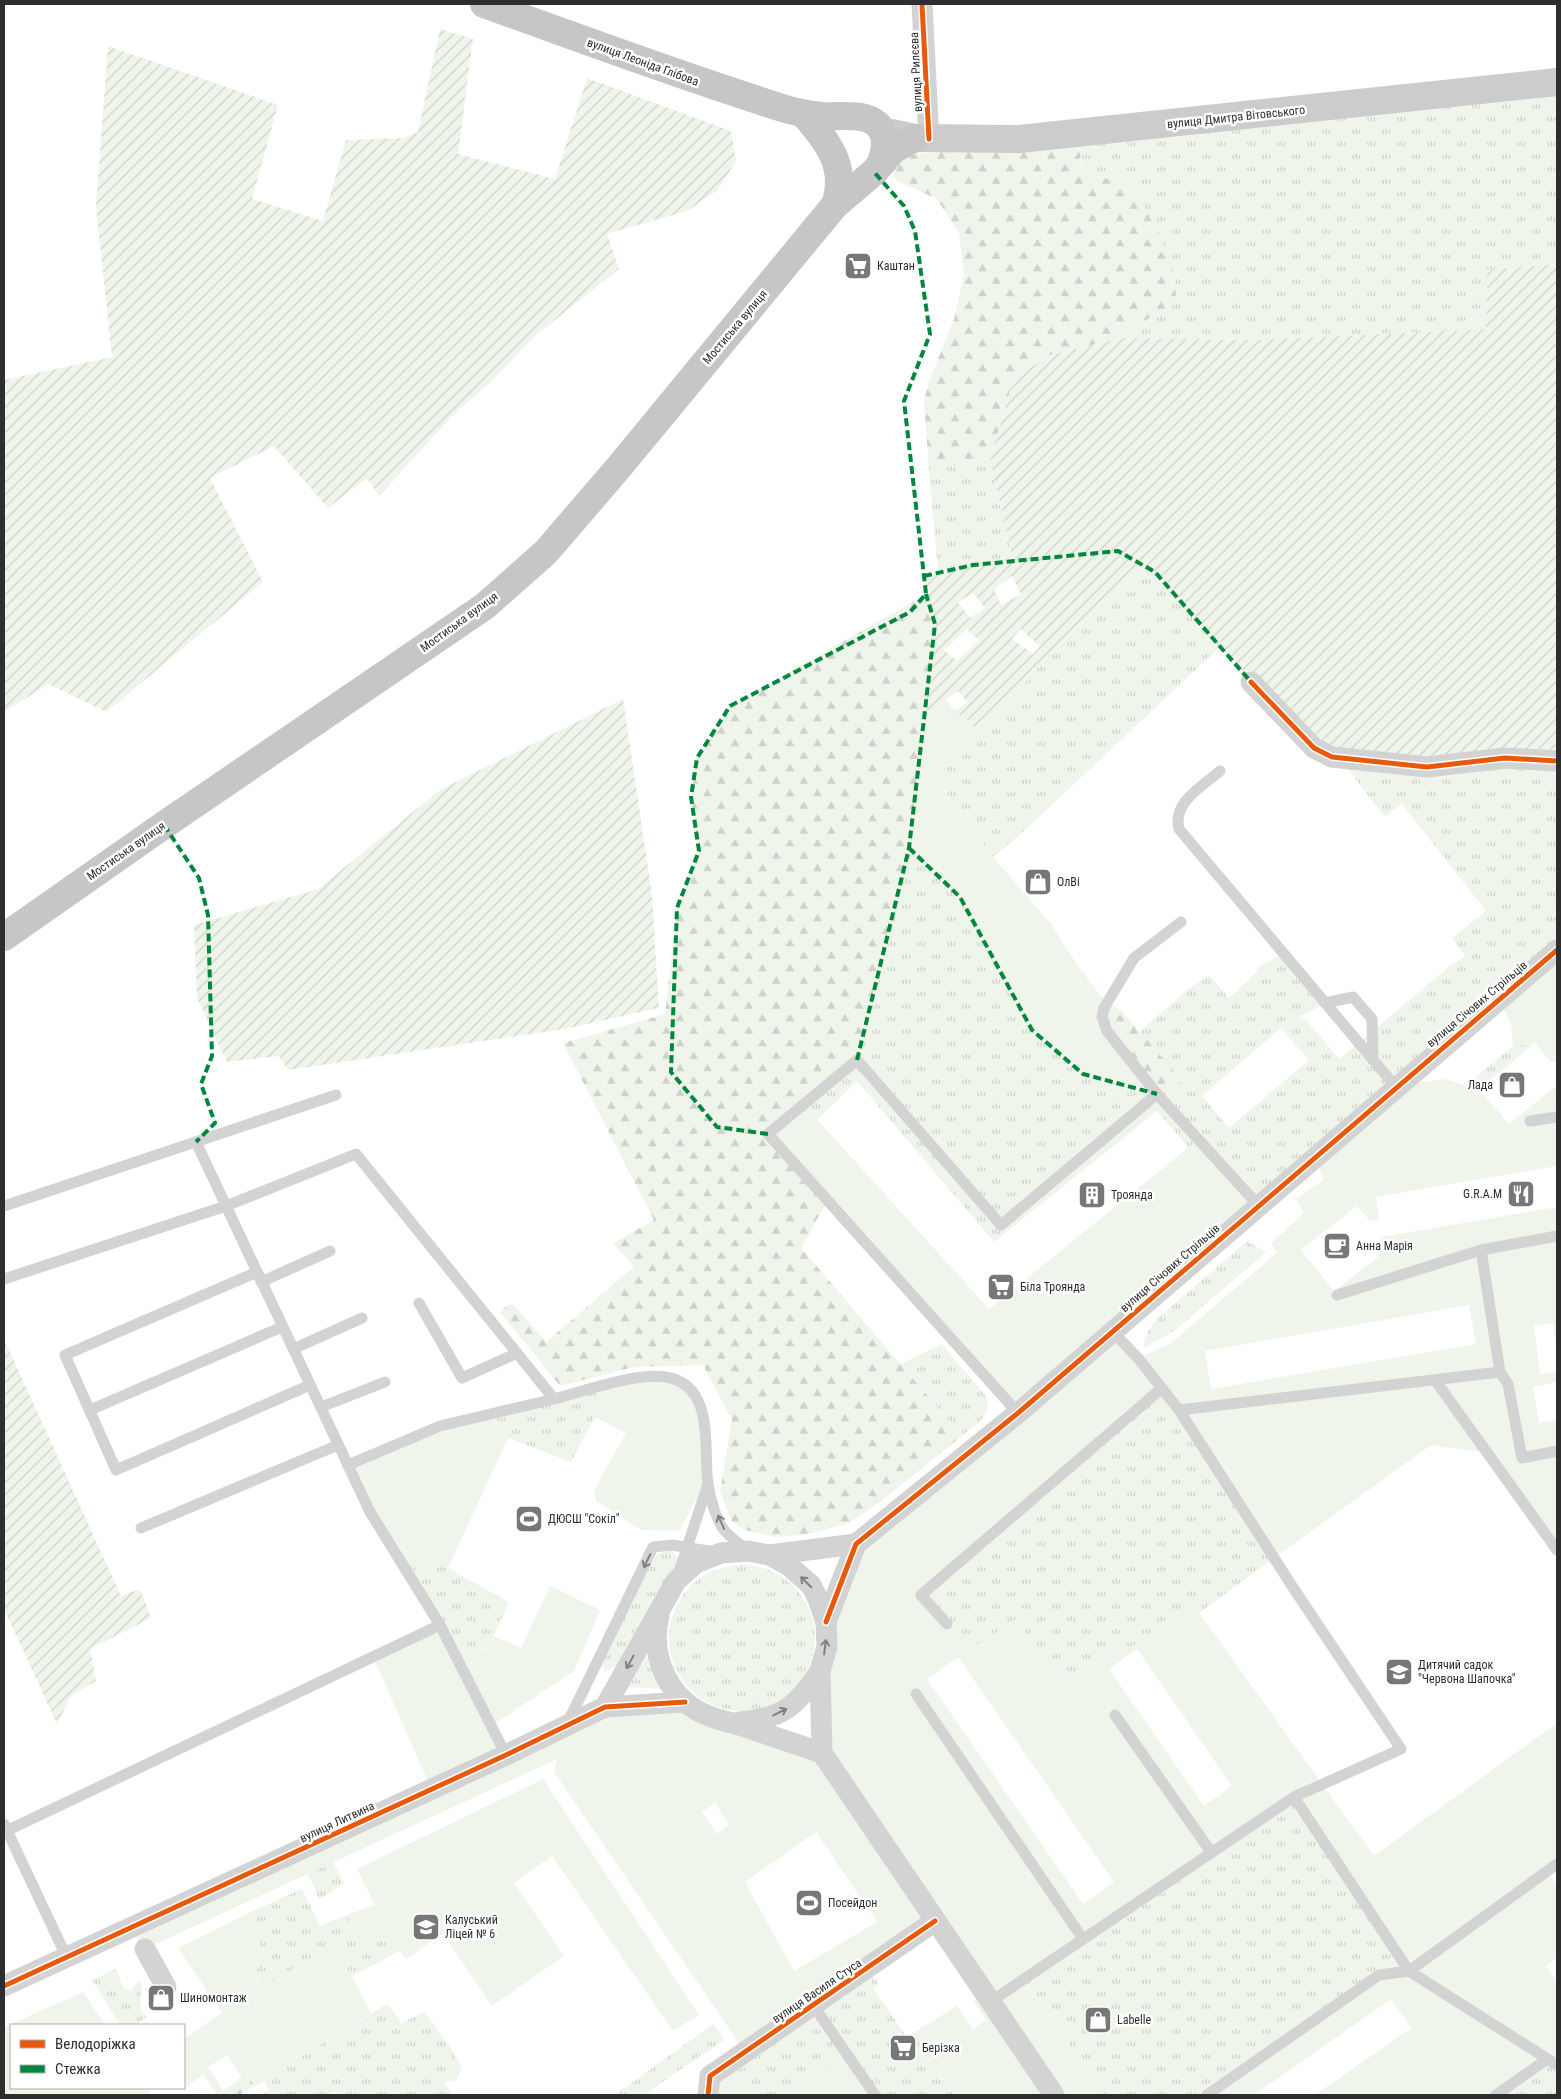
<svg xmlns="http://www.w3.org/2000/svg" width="1561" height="2099" font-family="'Roboto Condensed',sans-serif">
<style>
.grass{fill:url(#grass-tufts);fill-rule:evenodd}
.forest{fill:url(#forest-firs)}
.park{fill:#f0f5eb;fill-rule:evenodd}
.garden{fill:url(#garden-furrows);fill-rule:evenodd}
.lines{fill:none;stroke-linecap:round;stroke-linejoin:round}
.lane{stroke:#d3d3d3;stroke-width:11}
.street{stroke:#d3d3d3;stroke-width:21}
.secondary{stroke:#ccc;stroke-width:28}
.primary{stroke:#c6c6c6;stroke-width:28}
.quiet{stroke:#00873e;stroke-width:4;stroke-dasharray:8 4;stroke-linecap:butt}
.cycleway-casing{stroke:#fff;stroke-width:8}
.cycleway{stroke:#e8590c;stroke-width:5}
.oneway{stroke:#808080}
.labels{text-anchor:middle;stroke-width:5;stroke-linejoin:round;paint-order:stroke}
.street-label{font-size:12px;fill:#2e2e2e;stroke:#fff}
.poi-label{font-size:12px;fill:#2e2e2e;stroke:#fff;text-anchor:start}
</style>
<defs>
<pattern id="grass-tufts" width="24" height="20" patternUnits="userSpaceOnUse" patternTransform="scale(1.25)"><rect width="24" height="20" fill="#f0f5eb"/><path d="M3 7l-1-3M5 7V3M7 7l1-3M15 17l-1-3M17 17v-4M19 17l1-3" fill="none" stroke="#ced2ca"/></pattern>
<pattern id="forest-firs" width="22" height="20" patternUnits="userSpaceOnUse" patternTransform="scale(1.25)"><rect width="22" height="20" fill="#f0f5eb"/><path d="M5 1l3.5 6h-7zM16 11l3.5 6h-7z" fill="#ced2ca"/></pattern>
<pattern id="garden-furrows" width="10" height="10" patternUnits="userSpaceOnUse" patternTransform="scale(1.25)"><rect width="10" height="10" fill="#f0f5eb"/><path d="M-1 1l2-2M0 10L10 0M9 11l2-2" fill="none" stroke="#ced2ca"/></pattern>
</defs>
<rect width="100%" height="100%" fill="#fff"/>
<g class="grass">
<path d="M1557 93V264L1487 270 1486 329 1253 340 1121 338 1082 177 1079 143Z"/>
<path d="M990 459 1013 561 938 573 929 470Z"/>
<path d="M1143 565 1155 572 1222 645 1023 832 993 857 941 785 942 763 1013 697 1042 662Z"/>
<path d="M1346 767H1557V950L1258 1205 1189 1148 1157 1111 994 1242 857 1081 817 1120 804 1105 857 1060 909 848 960 897 1032 1030 1157 1094 1182 1080 1139 1032 1192 986 1210 976 1229 998 1256 973 1258 967 1283 953 1325 1003 1299 1018 1307 1021 1339 1059 1450 966 1465 956 1452 938 1486 911 1402 804 1385 817ZM1281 1028 1309 1060 1229 1128 1202 1096Z"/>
<path d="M1535 1043 1479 1089 1467 1084 1513 1046Z"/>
<path d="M1247 1241 1266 1252 1174 1331 1144 1348C1143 1335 1151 1327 1159 1317Z"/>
<path d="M942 1344 987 1397C991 1418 977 1423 962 1436L901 1364Z"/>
<path d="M601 1387 595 1417 571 1462 508 1438 488 1415Z"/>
<path d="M1162 1388 1274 1558 1199 1613 1062 1681 1016 1620 968 1651 921 1595Z"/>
<path d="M671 1550 680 1560 655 1596 616 1666 605 1672 602 1665 645 1574 657 1554Z"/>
<path d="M395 1554 448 1568 509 1602 485 1655 462 1670Z"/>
<circle cx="742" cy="1638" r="73"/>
<path d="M653 1650 668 1689 626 1687 625 1684Z"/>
<path d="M1294 1797 1409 1971 1206 2095H1104L1024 1979Z"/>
<path d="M333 1862 344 1883 319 1899 308 1874Z"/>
<path d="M302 1889 320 1926 347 1915 359 1942 394 1938 400 1951 350 1977 333 1944 255 1993 261 1929 253 1911Z"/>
<path d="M868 1968 879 1985 873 1988 906 2036 912 2034 954 2095H875L800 2088 788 2095H739L710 2076Z"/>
<path d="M116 1969 123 1988 131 1991 138 1981 142 1983 140 2009 147 2017 135 2025H120L92 1980Z"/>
<path d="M387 2004 401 2022 399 2024 425 2012 452 2050 462 2069 456 2080 444 2082 453 2095H338L335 2091 329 2095H261L269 2091 265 2083V2079Z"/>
<path d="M713 2024 725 2039 644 2095H615Z"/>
<path d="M1546 2060 1557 2065V2095H1496Z"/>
</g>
<g class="forest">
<path d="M1079 143 1082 177 1127 180 1155 223 1175 276 1176 302 1141 323 1116 322 1121 338 1050 355 1014 378 990 459 929 470 924 401 929 382 954 319 964 275 959 233 937 199 896 180 893 172 896 164 907 156 938 151Z"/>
<path d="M926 594 935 624 909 848 857 1060 768 1135 829 1202 824 1207 801 1248 962 1436 881 1501 851 1522 809 1534 774 1537 745 1530 732 1522 720 1491 732 1420 703 1365 634 1367 560 1386 500 1312 507 1305H514L546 1342 634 1267 613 1243 654 1220 563 1043 665 1014 677 908 699 851 691 797 697 758 730 706Z"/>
<path d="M1106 1003 1120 1009 1182 1080 1157 1094 1107 1031Z"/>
<path d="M247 2074 255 2086 239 2095H217Z"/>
</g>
<g class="park">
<path d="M945 698 955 711 978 730 942 763 941 786 993 857 1051 924 1076 963 1106 1003 1102 1017 1157 1094 1083 1074 1032 1030 960 897 909 848 925 712Z"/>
<path d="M1557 950V1061L1551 1062 1535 1043 1513 1046 1511 1024 1499 999Z"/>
<path d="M1444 1079 1479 1089 1509 1124 1557 1085V1166L1376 1197 1379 1219 1370 1221 1357 1206 1301 1250 1334 1291 1378 1257 1382 1237 1557 1207V1354L1553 1323 1534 1326 1540 1374 1557 1372V1382L1533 1387 1539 1423 1557 1420V1550L1487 1453 1431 1445 1274 1558 1162 1388 922 1595 968 1651 1016 1619 1062 1681 1199 1613 1374 1856 1557 1723V1865L1549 1871 1557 1886V1958L1546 1966 1557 1981V2065L1546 2060 1496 2095H1315L1411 2028 1391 1999 1254 2095H1207L1379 1975 1409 1971 1295 1799 1024 1979 1104 2095H954L912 2034 957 2006 973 2029 986 2020 974 2001 984 1992 935 1921 745 2052 554 1772 557 1759 145 1949 130 1929 431 1788 373 1657 440 1625 462 1669 485 1655 494 1636 521 1648 550 1586 600 1610 574 1671 491 1726 505 1754 605 1707 685 1702 821 1753 820 1671 856 1544 1016 1411 768 1134 804 1105 989 1309 1199 1139 1258 1205 1113 1331 1138 1358 1171 1343 1277 1253 1271 1243 1304 1213 1296 1199 1323 1180 1316 1155 1396 1087ZM1469 1305 1476 1344 1211 1389 1205 1351ZM1137 1649 1232 1786 1204 1806 1109 1669ZM958 1657 1114 1882 1083 1904 927 1679ZM715 1803 729 1825 717 1834 702 1812ZM816 1832 877 1922 794 1971 745 1882Z"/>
<path d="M666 1377 678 1381 701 1409 702 1489 679 1531 641 1530 596 1501 594 1491 626 1433 595 1417 601 1387Z"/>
<path d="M488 1415 508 1438 448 1568 395 1554 348 1465Z"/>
<path d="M543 1779 699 2015 673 2031 552 1856 514 1883 564 1956 492 2006 443 1934 406 1959 400 1951 393 1938 359 1942 347 1915 375 1905 357 1869Z"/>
<path d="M253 1911 261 1929 255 1992 334 1943 371 2013 255 2086 247 2074 242 2078 227 2055 208 2067 223 2090 217 2095 203 2075 184 2088V2039L222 2013 178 1948Z"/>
<path d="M83 1992 105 2025H11V2088H147L152 2095H4V2027Z"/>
<path d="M846 2055 875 2095H788Z"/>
<path d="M710 2076 736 2080 749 2095H708Z"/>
</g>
<g class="garden">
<path d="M440 29 473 39 458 154 555 179 587 78 731 131 736 161 718 190 687 211 607 234 619 269 535 336 491 382 453 415 379 496 367 478 328 508 274 446 210 478 263 582 106 712 49 684 4 712V380L112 357 96 207 108 46 278 105 252 199 323 221 346 140 403 138 418 132Z"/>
<path d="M1557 264V761L1332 757 1251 682 1222 645 1155 572 1143 565 1042 662 1013 697 978 730 955 711 967 702 959 691 925 712 935 625 926 594 924 576 973 565 1013 561 990 459 1014 378 1050 355 1121 338 1253 340 1486 329 1487 270ZM1012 576 1021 594 1001 605 994 589ZM973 593 985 608 970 618 958 602ZM966 629 979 640 957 661 944 650ZM1020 629 1040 646 1033 654 1012 639Z"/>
<path d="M623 699 652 895 659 1008 564 1029 288 1070 279 1056 227 1062 197 998 194 925 318 889 440 790Z"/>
<path d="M4 1339 121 1596 140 1589 151 1618 90 1649 96 1681 71 1696 57 1724 4 1609Z"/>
</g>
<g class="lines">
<g class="lane">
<path d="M1220 771C1203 786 1172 802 1179 829L1396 1087"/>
<path d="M1325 1003 1353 997 1372 1019 1373 1060"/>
<path d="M1157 1094 1107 1031 1102 1017 1104 1008 1134 958 1181 922"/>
<path d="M1530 1121 1557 1117"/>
<path d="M196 1142 370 1512 440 1625 506 1755"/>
<path d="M4 1206 336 1095"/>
<path d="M1557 1236 1481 1250 1500 1372 1508 1384 1522 1458 1557 1451"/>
<path d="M257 1272 65 1355 116 1470 310 1385"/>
<path d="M4 1279 226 1206 356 1154 554 1399C584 1391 637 1372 666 1377 716 1385 703 1450 708 1484 710 1498 716 1520 725 1531 731 1538 741 1545 748 1551"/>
<path d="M261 1282 330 1251"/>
<path d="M1337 1295 1481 1250"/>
<path d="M419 1303 462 1378 517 1353"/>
<path d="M1112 1331 1138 1358 1179 1410 1500 1372"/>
<path d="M293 1349 362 1318"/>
<path d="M1435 1380 1557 1550"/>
<path d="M321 1407 385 1382"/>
<path d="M90 1410 282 1327"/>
<path d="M1179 1410 1292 1586 1401 1749 1294 1797"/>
<path d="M1018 1413 768 1134 857 1060 1001 1225 1157 1094 1258 1205"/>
<path d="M348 1465 440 1426 554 1399"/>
<path d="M141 1528 338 1445"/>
<path d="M678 1575 708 1484"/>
<path d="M947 1624 921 1595 1162 1388"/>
<path d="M916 1694 1083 1939"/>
<path d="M1115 1715 1211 1852"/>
<path d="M567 1724 653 1547 672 1545 715 1552"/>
<path d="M4 1824 67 1958"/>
<path d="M4 1832 440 1625"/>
<path d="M990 2002 1294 1797 1409 1971 1557 2065"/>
<path d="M813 2005 875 2095"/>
<path d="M1207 2095 1379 1975 1409 1971 1557 1864"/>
<path d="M1496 2095 1546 2060"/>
</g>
<g class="street">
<path d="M922 4 929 139"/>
<path d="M1251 682 1314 748 1332 757 1427 767 1505 758 1557 761"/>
<path d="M769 1555 856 1544"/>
<path d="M659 1616C649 1656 669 1701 709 1716 721 1721 734 1723 746 1727 771 1736 796 1744 822 1753"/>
<path d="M826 1622 856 1544 1018 1413 1557 950"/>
<path d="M605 1707 676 1581 696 1563 721 1553 748 1551 769 1555 788 1565 811 1585 818 1599 826 1622 827 1647 820 1671 822 1753 1054 2095"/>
<path d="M739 1722C782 1719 797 1706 820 1671"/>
<path d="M145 1949 166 1987"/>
<path d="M4 1986 506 1755 605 1707 685 1702"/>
<path d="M708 2095 710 2076 935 1921"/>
</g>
<path class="secondary" d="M892 133 915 138 1019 139 1557 82"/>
<g class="primary">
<path d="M484 4C585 40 686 78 789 110 801 113 811 115 823 116 840 117 864 112 878 125 889 137 885 152 880 165"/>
<path d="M804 114C828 143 848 166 835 205"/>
<path d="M4 937 164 825 485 606 546 552 619 467 835 205 874 172 894 149 915 138"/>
</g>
<g class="quiet">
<path d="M924 576 973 565 1118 551 1155 572 1251 682"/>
<path d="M164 825 199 878 208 915 212 1056 201 1084 215 1123 196 1142"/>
<path d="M909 848 960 897 1032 1030 1083 1074 1157 1094"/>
<path d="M857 1060 909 848 935 624 926 594"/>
<path d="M768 1134 717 1127 671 1072 677 908 699 851 691 797 697 758 730 706 910 612 926 594 904 401 930 334 915 231 904 206 874 172"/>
</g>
<g class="cycleway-casing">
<g id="cycleway">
<path d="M922 4 929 139"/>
<path d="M1251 682 1314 748 1332 757 1427 767 1505 758 1557 761"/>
<path d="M826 1622 856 1544 1018 1413 1557 950"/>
<path d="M4 1986 506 1755 605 1707 685 1702"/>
<path d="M708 2095 710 2076 935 1921"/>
</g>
</g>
<use href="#cycleway" class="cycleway"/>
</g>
<defs><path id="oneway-shaft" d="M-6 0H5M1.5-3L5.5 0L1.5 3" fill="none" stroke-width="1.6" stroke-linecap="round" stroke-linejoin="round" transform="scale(1.25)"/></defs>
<g class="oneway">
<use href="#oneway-shaft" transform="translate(721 1522) rotate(-114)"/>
<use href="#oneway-shaft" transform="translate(647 1561) rotate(116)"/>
<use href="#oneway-shaft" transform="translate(806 1582) rotate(-135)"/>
<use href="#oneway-shaft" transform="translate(825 1647) rotate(-83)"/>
<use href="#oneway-shaft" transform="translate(630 1662) rotate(119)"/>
<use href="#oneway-shaft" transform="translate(780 1712) rotate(-26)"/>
</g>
<defs>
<g id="supermarket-square" transform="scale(1.4375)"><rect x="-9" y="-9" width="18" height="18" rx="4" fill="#777" stroke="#fff"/><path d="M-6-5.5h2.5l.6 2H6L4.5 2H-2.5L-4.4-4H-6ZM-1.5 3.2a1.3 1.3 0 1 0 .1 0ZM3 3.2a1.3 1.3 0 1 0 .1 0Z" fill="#fff"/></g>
<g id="shop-square" transform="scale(1.4375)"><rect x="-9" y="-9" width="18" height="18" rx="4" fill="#777" stroke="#fff"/><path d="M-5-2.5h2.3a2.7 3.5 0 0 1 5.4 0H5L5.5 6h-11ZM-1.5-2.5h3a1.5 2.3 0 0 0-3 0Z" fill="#fff"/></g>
<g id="restaurant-square" transform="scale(1.4375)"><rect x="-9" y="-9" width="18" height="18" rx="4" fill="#777" stroke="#fff"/><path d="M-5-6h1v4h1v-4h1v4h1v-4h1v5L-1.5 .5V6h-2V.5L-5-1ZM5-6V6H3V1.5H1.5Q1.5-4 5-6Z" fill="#fff"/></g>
<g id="building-square" transform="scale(1.4375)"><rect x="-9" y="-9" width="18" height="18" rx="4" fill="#777" stroke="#fff"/><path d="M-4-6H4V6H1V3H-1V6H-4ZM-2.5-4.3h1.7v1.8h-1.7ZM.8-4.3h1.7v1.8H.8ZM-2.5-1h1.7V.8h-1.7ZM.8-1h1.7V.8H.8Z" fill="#fff"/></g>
<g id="cafe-square" transform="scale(1.4375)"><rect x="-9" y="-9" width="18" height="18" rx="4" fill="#777" stroke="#fff"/><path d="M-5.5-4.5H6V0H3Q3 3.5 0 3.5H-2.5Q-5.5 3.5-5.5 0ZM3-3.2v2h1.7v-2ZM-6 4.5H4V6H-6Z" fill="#fff"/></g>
<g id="stadium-square" transform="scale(1.4375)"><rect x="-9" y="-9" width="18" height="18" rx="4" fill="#777" stroke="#fff"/><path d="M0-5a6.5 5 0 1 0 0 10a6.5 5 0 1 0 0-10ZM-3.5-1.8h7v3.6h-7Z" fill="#fff"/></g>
<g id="school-square" transform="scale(1.4375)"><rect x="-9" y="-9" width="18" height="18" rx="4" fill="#777" stroke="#fff"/><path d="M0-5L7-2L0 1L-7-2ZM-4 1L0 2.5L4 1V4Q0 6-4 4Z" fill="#fff"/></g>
</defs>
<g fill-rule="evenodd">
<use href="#supermarket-square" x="858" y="266"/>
<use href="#shop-square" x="1038" y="882"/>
<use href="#shop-square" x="1512" y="1085"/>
<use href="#restaurant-square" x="1521" y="1194"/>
<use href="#building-square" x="1092" y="1195"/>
<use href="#cafe-square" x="1337" y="1246"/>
<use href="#supermarket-square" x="1001" y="1287"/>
<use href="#stadium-square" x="529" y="1519"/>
<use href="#school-square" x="1399" y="1672"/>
<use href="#stadium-square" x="809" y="1903"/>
<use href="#school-square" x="426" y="1927"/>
<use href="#shop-square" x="161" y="1998"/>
<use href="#shop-square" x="1098" y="2020"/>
<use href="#supermarket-square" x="903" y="2048"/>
</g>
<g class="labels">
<g class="street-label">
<text transform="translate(643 62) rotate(20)" y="4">вулиця Леоніда Глібова</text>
<text transform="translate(916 72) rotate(-93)" y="4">вулиця Рилєєва</text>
<text transform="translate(1236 117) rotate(-6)" y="4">вулиця Дмитра Вітовського</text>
<text transform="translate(735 327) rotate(-50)" y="4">Мостиська вулиця</text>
<text transform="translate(459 622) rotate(-36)" y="4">Мостиська вулиця</text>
<text transform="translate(126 851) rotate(-35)" y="4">Мостиська вулиця</text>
<text transform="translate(1477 1004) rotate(-40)" y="4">вулиця Січових Стрільців</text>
<text transform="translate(1170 1268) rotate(-41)" y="4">вулиця Січових Стрільців</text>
<text transform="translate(337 1822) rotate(-25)" y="4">вулиця Литвина</text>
<text transform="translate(817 1991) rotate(-34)" y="4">вулиця Василя Стуса</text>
</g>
<g class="poi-label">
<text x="877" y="270">Каштан</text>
<text x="1057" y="886">ОлВі</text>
<text x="1493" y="1089" text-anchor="end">Лада</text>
<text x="1502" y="1198" text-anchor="end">G.R.A.M</text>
<text x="1111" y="1199">Троянда</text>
<text x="1356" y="1250">Анна Марія</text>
<text x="1020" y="1291">Біла Троянда</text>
<text x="548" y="1523">ДЮСШ "Сокіл"</text>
<text x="1418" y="1669">Дитячий садок<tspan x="1418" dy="14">"Червона Шапочка"</tspan></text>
<text x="828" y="1907">Посейдон</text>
<text x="445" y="1924">Калуський<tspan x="445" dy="14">Ліцей № 6</tspan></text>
<text x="180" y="2002">Шиномонтаж</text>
<text x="1117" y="2024">Labelle</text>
<text x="922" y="2052">Берізка</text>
</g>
</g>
<rect width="1561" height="2099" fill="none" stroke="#2e2e2e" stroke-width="10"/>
<rect x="10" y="2024" width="175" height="65" fill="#ffffff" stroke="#ababab"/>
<rect x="20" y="2040" width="25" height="8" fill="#e8590c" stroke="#ababab"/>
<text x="55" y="2049" font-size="15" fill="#2e2e2e">Велодоріжка</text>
<rect x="20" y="2065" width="25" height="8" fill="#00873e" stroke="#ababab"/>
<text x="55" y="2074" font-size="15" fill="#2e2e2e">Стежка</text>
</svg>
